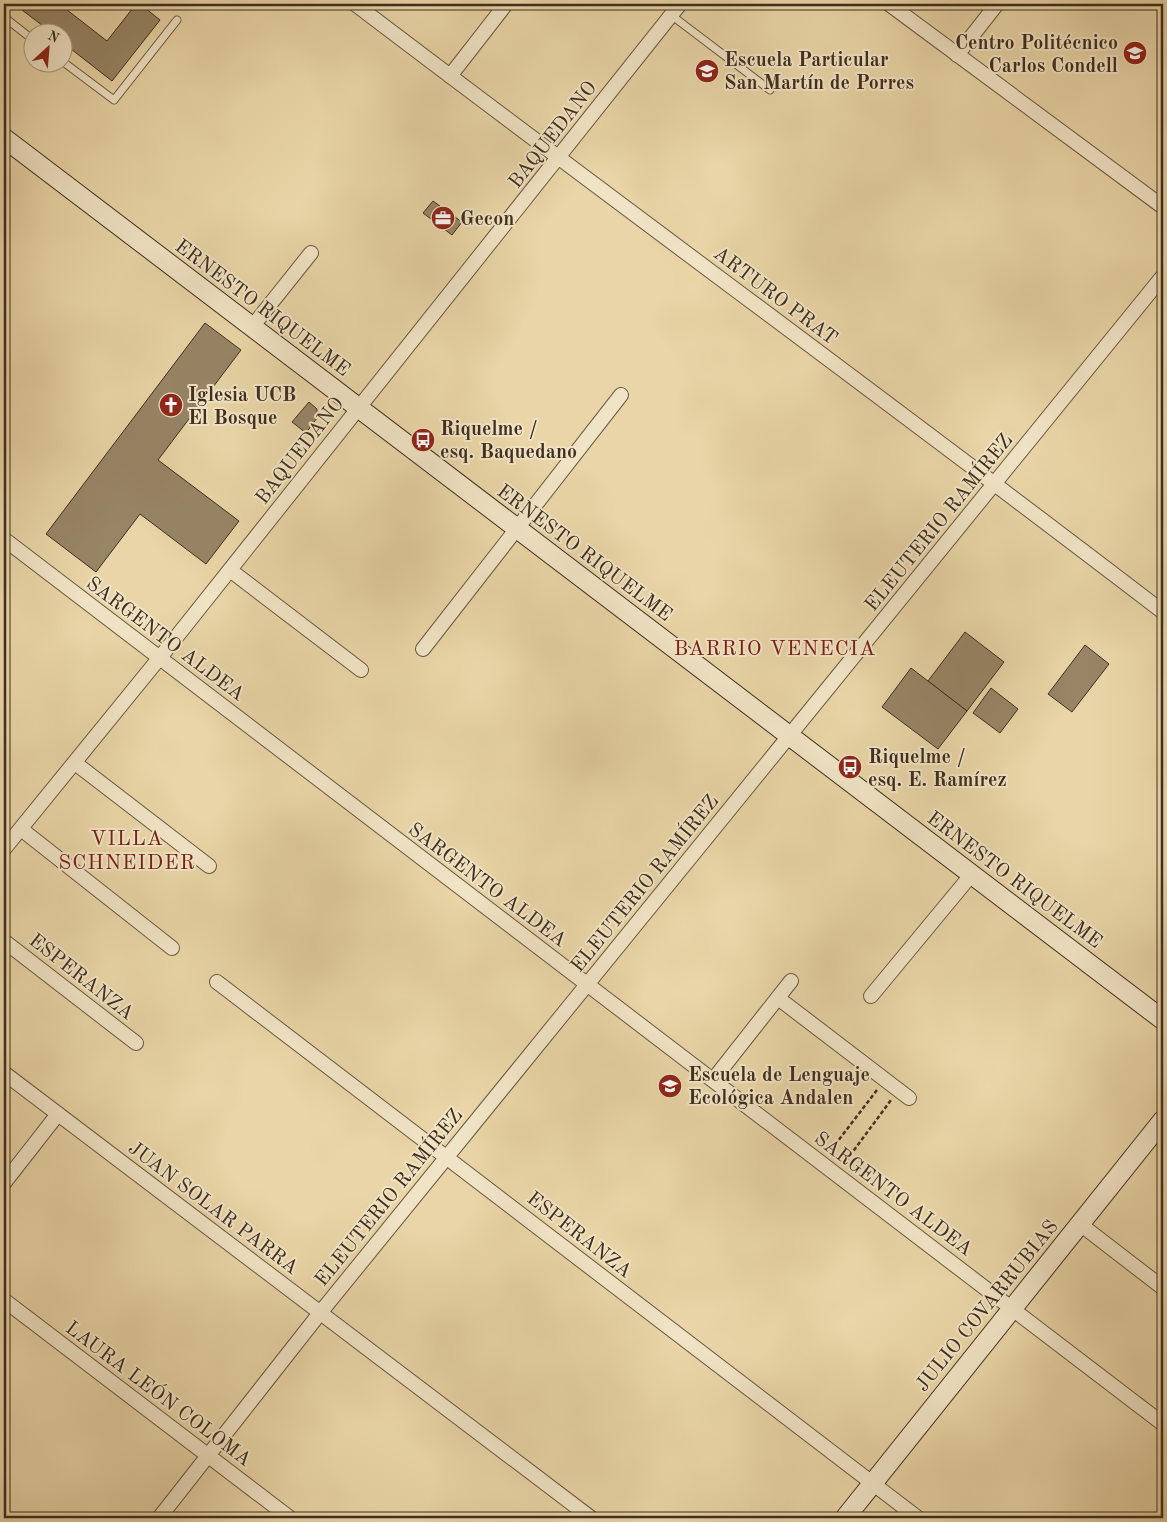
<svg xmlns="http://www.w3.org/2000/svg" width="1167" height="1522" font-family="'Old Standard TT',serif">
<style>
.building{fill:#978566;stroke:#3f2e1f}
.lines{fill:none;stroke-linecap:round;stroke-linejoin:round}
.lane-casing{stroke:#6a5841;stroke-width:9}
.street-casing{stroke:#6a5841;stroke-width:16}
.secondary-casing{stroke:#3f2e1f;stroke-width:21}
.path{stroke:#3f2e1f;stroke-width:2.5;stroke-dasharray:4 2.5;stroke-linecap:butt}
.lane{stroke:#f1e4c6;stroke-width:7}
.street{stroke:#f1e4c6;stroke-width:14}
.secondary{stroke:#f1e4c6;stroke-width:19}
.labels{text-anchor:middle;stroke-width:4;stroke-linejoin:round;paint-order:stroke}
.poi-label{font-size:20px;font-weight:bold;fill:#3f2e1f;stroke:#f1e4c6;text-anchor:start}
.street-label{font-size:20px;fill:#3f2e1f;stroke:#f1e4c6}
.neighbourhood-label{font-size:21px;letter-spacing:1px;fill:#7a1f14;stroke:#f1e4c6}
</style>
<rect width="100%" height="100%" fill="#e9d5a7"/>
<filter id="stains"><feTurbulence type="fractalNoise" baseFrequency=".004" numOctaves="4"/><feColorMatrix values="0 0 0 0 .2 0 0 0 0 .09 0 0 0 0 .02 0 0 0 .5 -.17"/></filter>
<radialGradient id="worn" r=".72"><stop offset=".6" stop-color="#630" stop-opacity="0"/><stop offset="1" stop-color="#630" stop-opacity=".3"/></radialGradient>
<g class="building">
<path d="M27 4H64L62 6 107 41 136 4H140L160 20 112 81 62 42V32H51L22 10Z"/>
<path d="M433 201 462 222 452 235 423 213Z"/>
<path d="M205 323 241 350 158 460 239 521 206 564 140 514 96 572 46 534Z"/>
<path d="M309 402 317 409V418L306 433 292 422Z"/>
<path d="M965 632 1004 662 967 711 928 681Z"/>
<path d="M1085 645 1109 664 1072 712 1048 694Z"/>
<path d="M911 668 967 711 938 749 882 707Z"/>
<path d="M991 688 1018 709 1000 733 973 713Z"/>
</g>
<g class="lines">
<g class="lane-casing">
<g id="lane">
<path d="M671 15 770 90"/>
<path d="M4 17 32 39"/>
<path d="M62 61 114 100 177 20"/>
</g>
</g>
<g class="street-casing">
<g id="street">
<path d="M355 4C623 208 896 407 1163 612"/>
<path d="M889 4 1163 207"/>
<path d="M957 55 997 4"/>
<path d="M450 76 506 4"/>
<path d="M252 327 311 253"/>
<path d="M4 539 1163 1424"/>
<path d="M230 570 361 670"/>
<path d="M423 649 621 395"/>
<path d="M75 763 209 866"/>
<path d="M21 829 172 948"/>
<path d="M4 849 170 645 680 4"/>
<path d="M4 941 136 1043"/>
<path d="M217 982 918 1518"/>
<path d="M871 996 972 874"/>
<path d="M778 998 909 1098"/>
<path d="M4 1073 591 1518"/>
<path d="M713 1080 791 981"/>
<path d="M4 1183 58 1114"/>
<path d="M1080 1224 1163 1288"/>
<path d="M4 1300 290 1518"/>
<path d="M159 1518 320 1313 1163 276"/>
</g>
</g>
<g class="secondary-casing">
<g id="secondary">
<path d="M4 138 1163 1020"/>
<path d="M845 1518 1163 1120"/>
</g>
</g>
<g class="path">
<path d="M831 1150 877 1090"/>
<path d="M846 1161 891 1100"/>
</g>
<use href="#lane" class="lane"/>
<use href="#street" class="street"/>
<use href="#secondary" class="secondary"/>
</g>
<defs>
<g id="school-disc" transform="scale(1.25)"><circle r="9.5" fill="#8f2418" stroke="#f1e4c6"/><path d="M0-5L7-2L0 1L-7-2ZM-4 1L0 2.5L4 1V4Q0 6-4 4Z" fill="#fff"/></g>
<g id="office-disc" transform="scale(1.25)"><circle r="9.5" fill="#8f2418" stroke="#f1e4c6"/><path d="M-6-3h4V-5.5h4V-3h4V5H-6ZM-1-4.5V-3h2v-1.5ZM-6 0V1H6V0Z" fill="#fff"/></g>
<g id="church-disc" transform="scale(1.25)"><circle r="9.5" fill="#8f2418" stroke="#f1e4c6"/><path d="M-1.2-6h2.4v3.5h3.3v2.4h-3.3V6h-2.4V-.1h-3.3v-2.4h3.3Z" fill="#fff"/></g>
<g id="bus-disc" transform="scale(1.25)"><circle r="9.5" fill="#8f2418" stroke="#f1e4c6"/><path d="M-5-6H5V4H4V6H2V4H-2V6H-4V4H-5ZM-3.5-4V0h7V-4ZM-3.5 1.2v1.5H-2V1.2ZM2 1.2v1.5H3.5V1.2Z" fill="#fff"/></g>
</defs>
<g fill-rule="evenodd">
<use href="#school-disc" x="1135" y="53"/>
<use href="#school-disc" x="707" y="71"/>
<use href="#office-disc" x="443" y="218"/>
<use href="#church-disc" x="171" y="405"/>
<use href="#bus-disc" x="423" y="440"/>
<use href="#bus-disc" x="850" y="767"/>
<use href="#school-disc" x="670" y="1086"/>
</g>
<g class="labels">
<g class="poi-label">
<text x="1118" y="49" text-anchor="end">Centro Politécnico<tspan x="1118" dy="23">Carlos Condell</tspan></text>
<text x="724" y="66">Escuela Particular<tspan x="724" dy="23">San Martín de Porres</tspan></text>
<text x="460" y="225">Gecon</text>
<text x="188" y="401">Iglesia UCB<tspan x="188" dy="23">El Bosque</tspan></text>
<text x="440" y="435">Riquelme /<tspan x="440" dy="23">esq. Baquedano</tspan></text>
<text x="868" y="763">Riquelme /<tspan x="868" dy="23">esq. E. Ramírez</tspan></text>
<text x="688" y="1081">Escuela de Lenguaje<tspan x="688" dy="23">Ecológica Andalen</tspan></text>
</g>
<g class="street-label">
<text transform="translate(552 134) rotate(-52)" y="7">BAQUEDANO</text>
<text transform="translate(776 295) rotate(37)" y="7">ARTURO PRAT</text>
<text transform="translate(263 307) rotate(37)" y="7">ERNESTO RIQUELME</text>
<text transform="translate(299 450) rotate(-52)" y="7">BAQUEDANO</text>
<text transform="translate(938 522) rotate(-51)" y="7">ELEUTERIO RAMÍREZ</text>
<text transform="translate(585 552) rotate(37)" y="7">ERNESTO RIQUELME</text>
<text transform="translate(166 638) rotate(37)" y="7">SARGENTO ALDEA</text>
<text transform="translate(1015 879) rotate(37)" y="7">ERNESTO RIQUELME</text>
<text transform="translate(644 883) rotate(-51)" y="7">ELEUTERIO RAMÍREZ</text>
<text transform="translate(488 884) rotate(37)" y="7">SARGENTO ALDEA</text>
<text transform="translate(82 976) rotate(38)" y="7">ESPERANZA</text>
<text transform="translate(894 1193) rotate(37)" y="7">SARGENTO ALDEA</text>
<text transform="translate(388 1197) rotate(-51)" y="7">ELEUTERIO RAMÍREZ</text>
<text transform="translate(214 1207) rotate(37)" y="7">JUAN SOLAR PARRA</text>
<text transform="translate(580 1234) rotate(38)" y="7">ESPERANZA</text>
<text transform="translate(986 1305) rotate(-51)" y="7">JULIO COVARRUBIAS</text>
<text transform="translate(159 1393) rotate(37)" y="7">LAURA LEÓN COLOMA</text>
</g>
<g class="neighbourhood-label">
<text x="775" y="655">BARRIO VENECIA</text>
<text x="127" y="845">VILLA<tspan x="127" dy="24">SCHNEIDER</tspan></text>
</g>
</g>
<rect width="1167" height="1522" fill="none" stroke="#e9d5a7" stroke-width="20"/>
<rect x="5" y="5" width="1157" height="1512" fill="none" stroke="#3f2e1f" stroke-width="2.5"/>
<rect x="10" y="10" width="1147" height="1502" fill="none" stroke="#3f2e1f"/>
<g transform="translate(48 48) rotate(26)"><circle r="24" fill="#f1e4c6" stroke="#aa9b83"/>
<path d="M0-4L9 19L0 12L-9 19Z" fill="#8f2418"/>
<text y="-8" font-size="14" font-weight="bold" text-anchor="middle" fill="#3f2e1f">N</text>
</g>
<rect width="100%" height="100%" filter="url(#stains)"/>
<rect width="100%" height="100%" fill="url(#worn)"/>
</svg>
